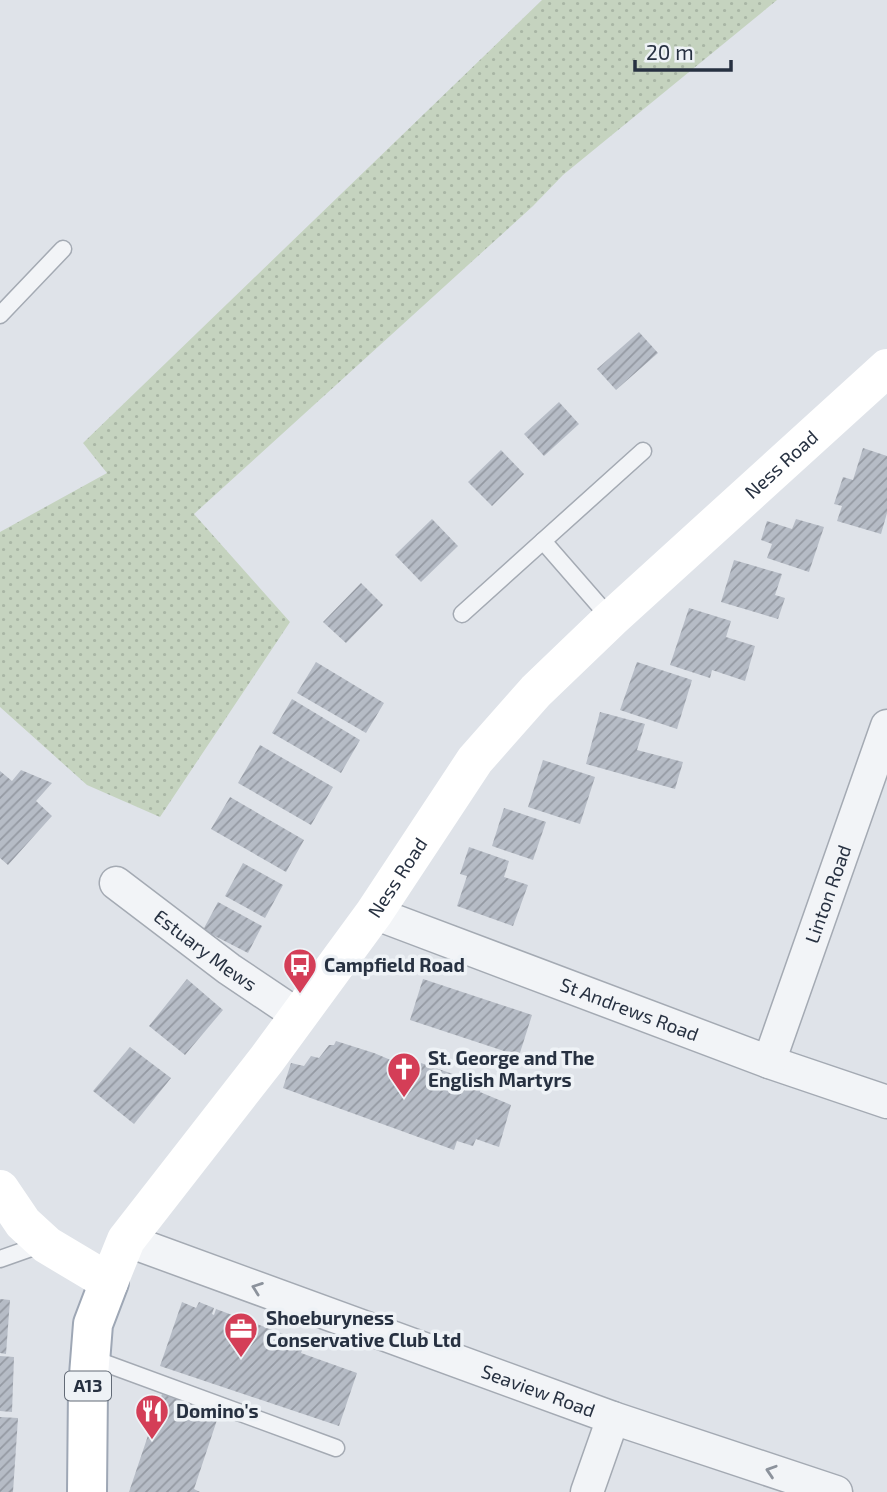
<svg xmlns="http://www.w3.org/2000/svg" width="887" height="1492" font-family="'Exo 2',sans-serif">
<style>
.grass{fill:url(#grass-dots)}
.building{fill:url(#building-hatch)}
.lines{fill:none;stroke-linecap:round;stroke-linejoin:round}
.lane-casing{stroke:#a4aab3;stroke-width:19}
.street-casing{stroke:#a4aab3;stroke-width:35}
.primary-casing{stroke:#9ea7b5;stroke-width:42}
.lane{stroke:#f2f4f7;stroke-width:16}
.street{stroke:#f2f4f7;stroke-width:32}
.secondary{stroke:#fff;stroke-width:38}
.primary{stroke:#fff;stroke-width:38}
.oneway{stroke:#8c929c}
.labels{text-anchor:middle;stroke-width:7;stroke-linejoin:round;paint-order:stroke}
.shield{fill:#eef2f6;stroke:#636b77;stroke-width:2}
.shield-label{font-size:18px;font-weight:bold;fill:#273141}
.street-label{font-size:19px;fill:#273141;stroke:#eef2f6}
.poi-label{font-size:19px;font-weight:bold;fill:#273141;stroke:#eef2f6;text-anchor:start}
</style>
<defs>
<pattern id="grass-dots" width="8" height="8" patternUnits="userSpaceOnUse" patternTransform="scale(1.75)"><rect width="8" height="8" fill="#c5d3bf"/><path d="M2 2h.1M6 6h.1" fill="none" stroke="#a9b6a5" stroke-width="1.8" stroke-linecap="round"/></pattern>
<pattern id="building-hatch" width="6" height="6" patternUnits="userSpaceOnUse" patternTransform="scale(1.75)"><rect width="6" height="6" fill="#b6bcc6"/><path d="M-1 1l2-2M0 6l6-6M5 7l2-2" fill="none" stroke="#9499a2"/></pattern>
</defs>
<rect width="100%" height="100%" fill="#dfe3e9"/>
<path class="grass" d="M542 0H777L563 175 533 206 194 514 290 622 160 817 87 785 0 707V532L107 473 83 443Z"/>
<g class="building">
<path d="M639 332 658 353 616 390 597 369Z"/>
<path d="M559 402 579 424 544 456 524 434Z"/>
<path d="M863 448 887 456V513L881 534 837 521 842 506 834 504 843 477 853 480Z"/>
<path d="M501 450 524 474 492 506 468 482Z"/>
<path d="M432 519 458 546 421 582 395 555Z"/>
<path d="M796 519 824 527 809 572 767 558 772 544 761 540 767 521 792 529Z"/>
<path d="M734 560 782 574 775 595 785 598 778 619 721 602Z"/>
<path d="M361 583 383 605 346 643 323 622Z"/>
<path d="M689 608 731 621 726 637 755 646 745 681 712 670 710 678 670 665Z"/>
<path d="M316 662 384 703 366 733 297 693Z"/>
<path d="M637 662 692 680 677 729 620 710Z"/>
<path d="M292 699 360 740 341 773 272 733Z"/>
<path d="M600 712 645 724 637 750 683 762 675 789 586 764Z"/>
<path d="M260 745 333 787 311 825 238 783Z"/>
<path d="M543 760 595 777 580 824 528 807Z"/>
<path d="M21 770 52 783 36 801 52 816 8 865 0 858V771L12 781Z"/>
<path d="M230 797 304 840 286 872 211 829Z"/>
<path d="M504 808 546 822 533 860 492 846Z"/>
<path d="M469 847 509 861 504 877 528 885 513 926 457 906 467 876 460 874Z"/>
<path d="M243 863 283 885 265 918 225 896Z"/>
<path d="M218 902 262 926 248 953 203 930Z"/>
<path d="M187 979 223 1010 185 1055 149 1026Z"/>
<path d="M423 979 532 1015 519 1056 410 1020Z"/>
<path d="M336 1041 374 1053 417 1071 421 1063 482 1084 480 1092 511 1105 499 1147 476 1139 473 1146 457 1141 454 1150 283 1088 291 1063 304 1066 311 1056 319 1058 329 1045H334Z"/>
<path d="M130 1047 171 1078 134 1124 93 1091Z"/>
<path d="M0 1299 10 1300 6 1354 0 1353Z"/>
<path d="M182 1302 196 1308 199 1302 214 1308 212 1314 214 1315 216 1309 305 1342 301 1353 357 1373 339 1426 160 1366Z"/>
<path d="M0 1356 14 1357 12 1412 0 1411Z"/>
<path d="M162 1394 219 1414 194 1489 200 1492H129Z"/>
<path d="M0 1417 18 1418 13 1492H0Z"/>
</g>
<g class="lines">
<g class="lane-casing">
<g id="lane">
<path d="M0 315 63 249"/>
<path d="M543 541 643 451"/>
<path d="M462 614 543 541 611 619"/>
<path d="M0 1259 34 1247 44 1245"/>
<path d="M91 1358 336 1448"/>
</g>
</g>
<g class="street-casing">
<g id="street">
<path id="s1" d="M116 883 229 969 299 1016"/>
<path id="s2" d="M374 913 769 1062 887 1102"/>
<path id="s3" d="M769 1062 887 726"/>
<path id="s4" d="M126 1240 613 1418 836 1492"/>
<path d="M587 1492 613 1418"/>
</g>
</g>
<g class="primary-casing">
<path id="primary" d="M87 1492 88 1388 93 1324 109 1282"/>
</g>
<use href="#lane" class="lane"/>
<use href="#street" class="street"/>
<path class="secondary" id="s5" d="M0 1189 23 1223 47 1245 109 1282 126 1240 267 1059 374 913 475 760 536 691 611 619 887 368"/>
<use href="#primary" class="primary"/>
</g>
<defs><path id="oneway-chevron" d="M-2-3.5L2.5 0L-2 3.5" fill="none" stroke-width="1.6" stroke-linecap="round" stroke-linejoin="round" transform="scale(1.75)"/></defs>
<g class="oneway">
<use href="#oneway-chevron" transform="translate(257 1288) rotate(-160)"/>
<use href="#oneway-chevron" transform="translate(771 1471) rotate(-162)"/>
</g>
<defs>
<g id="bus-pin" transform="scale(1.75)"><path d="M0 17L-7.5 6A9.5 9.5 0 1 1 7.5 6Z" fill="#d43e57" stroke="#eef2f6"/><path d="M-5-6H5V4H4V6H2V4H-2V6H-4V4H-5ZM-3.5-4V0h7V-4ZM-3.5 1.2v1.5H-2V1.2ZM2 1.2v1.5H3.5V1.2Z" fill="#fff"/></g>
<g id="church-pin" transform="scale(1.75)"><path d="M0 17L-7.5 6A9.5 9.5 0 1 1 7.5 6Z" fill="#d43e57" stroke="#eef2f6"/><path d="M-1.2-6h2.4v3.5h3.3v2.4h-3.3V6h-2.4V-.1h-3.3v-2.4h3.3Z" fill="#fff"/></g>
<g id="office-pin" transform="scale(1.75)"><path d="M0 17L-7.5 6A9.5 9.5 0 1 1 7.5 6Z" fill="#d43e57" stroke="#eef2f6"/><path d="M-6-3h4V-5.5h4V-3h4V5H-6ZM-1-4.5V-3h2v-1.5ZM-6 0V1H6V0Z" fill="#fff"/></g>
<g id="restaurant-pin" transform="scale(1.75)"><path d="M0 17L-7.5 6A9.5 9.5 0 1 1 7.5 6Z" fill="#d43e57" stroke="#eef2f6"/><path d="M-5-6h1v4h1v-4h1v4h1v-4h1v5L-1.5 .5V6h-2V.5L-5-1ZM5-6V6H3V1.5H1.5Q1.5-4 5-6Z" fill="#fff"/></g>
</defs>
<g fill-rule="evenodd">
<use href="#bus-pin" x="300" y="965"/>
<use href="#church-pin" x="404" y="1069"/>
<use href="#office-pin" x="241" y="1329"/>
<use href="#restaurant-pin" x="152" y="1411"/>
</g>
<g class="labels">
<rect class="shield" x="65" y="1371.5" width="46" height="29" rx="5"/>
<g class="shield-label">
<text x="88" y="1392">A13</text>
</g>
<g class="street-label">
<text dy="7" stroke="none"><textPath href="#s5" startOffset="1211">Ness Road</textPath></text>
<text dy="7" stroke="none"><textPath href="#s5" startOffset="644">Ness Road</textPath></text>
<text dy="7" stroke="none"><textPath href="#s3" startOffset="178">Linton Road</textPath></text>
<text dy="7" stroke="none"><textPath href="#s1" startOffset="112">Estuary Mews</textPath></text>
<text dy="7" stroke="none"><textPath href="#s2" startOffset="273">St Andrews Road</textPath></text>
<text dy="7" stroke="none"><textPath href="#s4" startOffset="439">Seaview Road</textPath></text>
</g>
<g class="poi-label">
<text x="324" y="972">Campfield Road</text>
<text x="428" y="1065">St. George and The<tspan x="428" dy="22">English Martyrs</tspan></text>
<text x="266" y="1325">Shoeburyness<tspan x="266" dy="22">Conservative Club Ltd</tspan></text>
<text x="176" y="1418">Domino's</text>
</g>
</g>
<path d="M635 60v10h96v-10" fill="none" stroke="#273141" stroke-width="3.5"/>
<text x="646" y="60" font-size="21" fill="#273141" stroke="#eef2f6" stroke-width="5" paint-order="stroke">20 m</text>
</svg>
